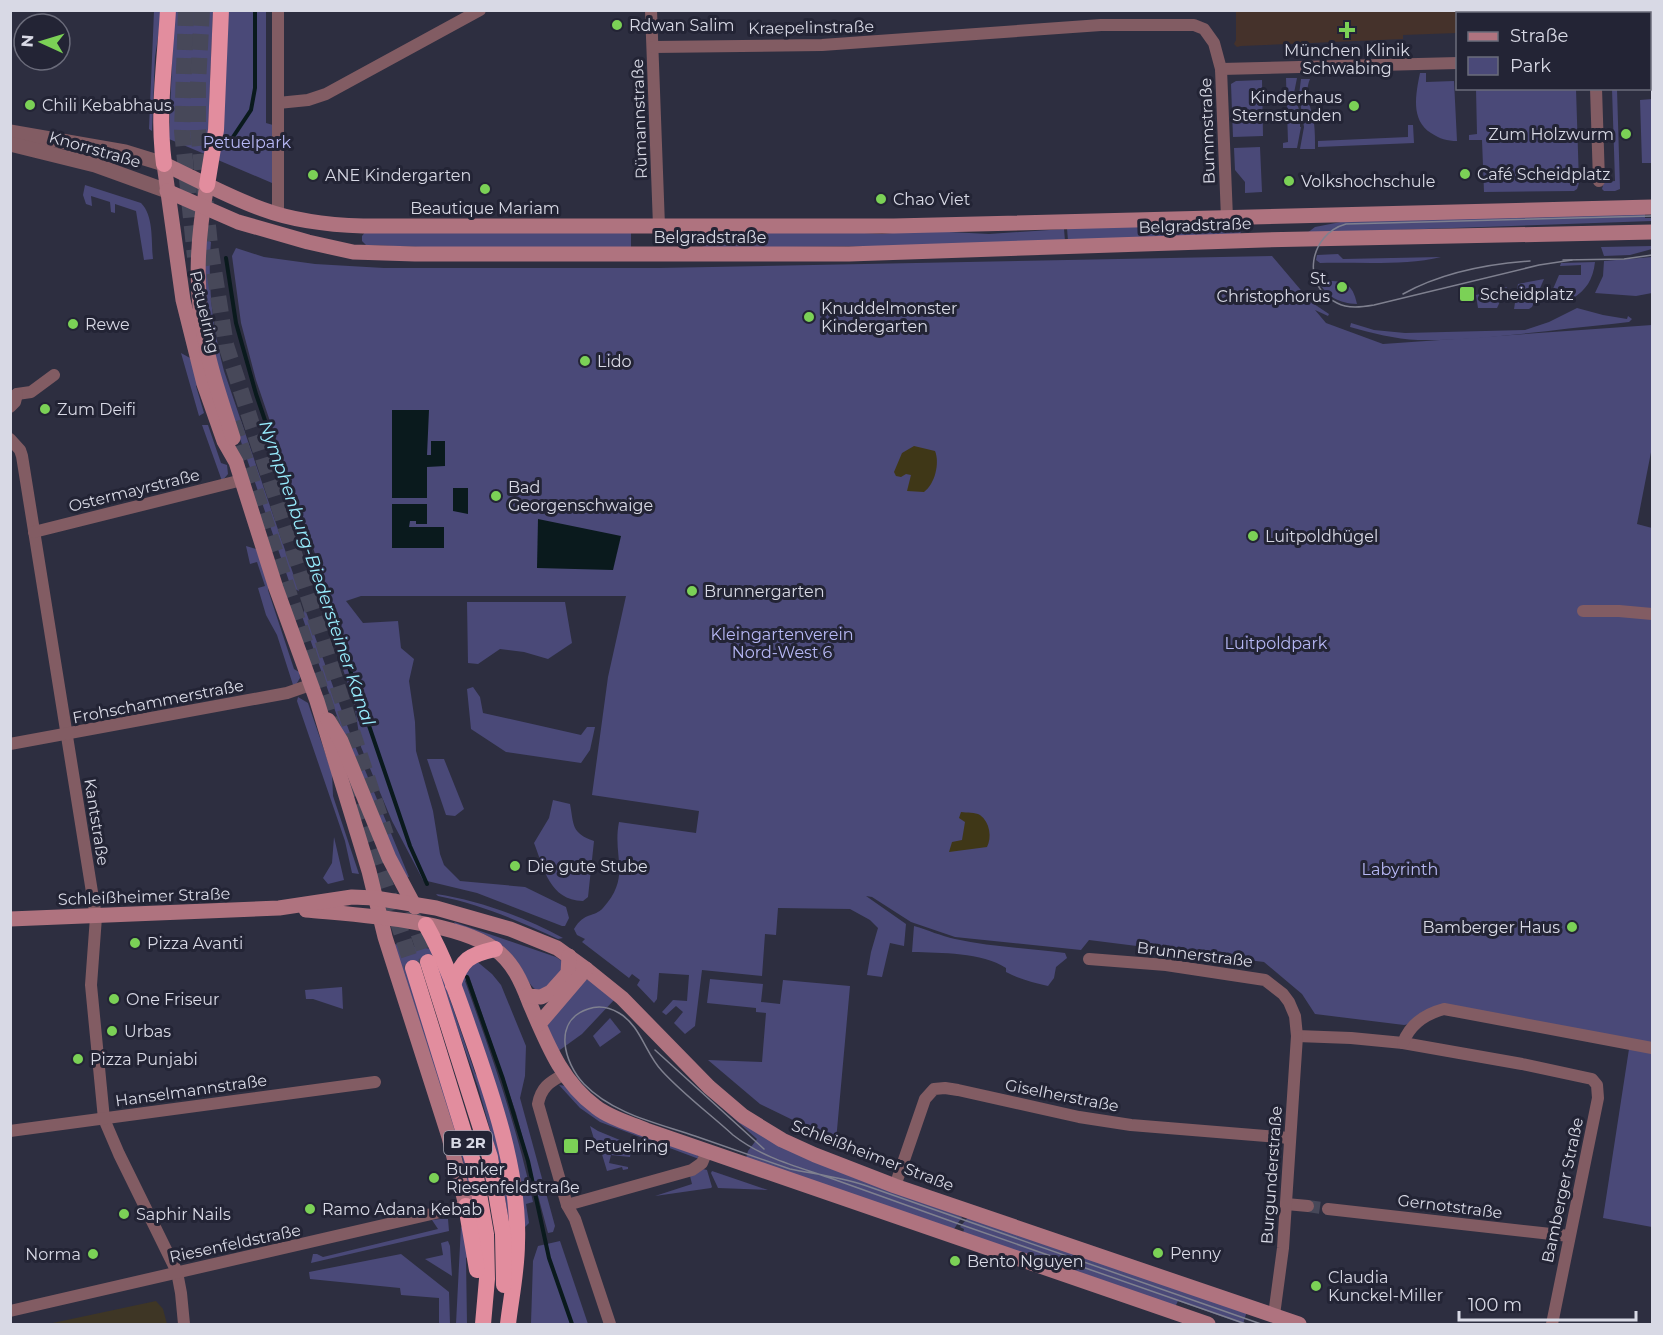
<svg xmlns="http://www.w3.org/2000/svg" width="1663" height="1335" font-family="Montserrat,sans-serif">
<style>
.industrial{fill:#3e3625}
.medical{fill:#45322b}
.green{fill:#4a4978}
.sand{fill:#3f3717}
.water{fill:#0a1a1d}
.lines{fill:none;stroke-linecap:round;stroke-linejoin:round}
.stream{stroke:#0a1a1d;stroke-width:4}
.minor-tunnel{stroke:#474859;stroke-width:12;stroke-dasharray:12 6;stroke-linecap:butt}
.trunk-tunnel{stroke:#474859;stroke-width:16;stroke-dasharray:16 8;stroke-linecap:butt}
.minor{stroke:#825c63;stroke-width:12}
.tertiary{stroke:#825c63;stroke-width:15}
.secondary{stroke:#af737f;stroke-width:15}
.trunk{stroke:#e28d9e;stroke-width:16}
.tram{stroke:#7f808f;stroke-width:1.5}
.poi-dot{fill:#7bd156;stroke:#232435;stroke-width:2}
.labels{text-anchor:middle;stroke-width:6;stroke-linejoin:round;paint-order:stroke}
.shield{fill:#232435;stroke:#a2a3b0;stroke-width:1.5}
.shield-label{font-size:15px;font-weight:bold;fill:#d8d9e5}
.poi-label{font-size:16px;fill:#d8d9e5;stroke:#232435;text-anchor:start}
.street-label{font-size:16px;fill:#d8d9e5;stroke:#232435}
.park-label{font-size:16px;fill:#b7b8f5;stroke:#232435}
.water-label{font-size:18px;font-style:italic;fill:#98edfe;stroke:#232435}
</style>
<rect width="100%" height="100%" fill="#2d2e40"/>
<path class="industrial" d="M156 1301 163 1309 167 1324H48Z"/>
<path class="medical" d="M1236 11 1652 10V27H1650V14H1458L1457 33 1403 35V39L1241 46 1237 47 1234 44 1236 40Z"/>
<g class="green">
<path d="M154 11H162L155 57 152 131 149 129Z"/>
<path d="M174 11H213L207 155 169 139Z"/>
<path d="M225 11H266V123L273 125 272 183 218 160Z"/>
<path d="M1420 73H1426V82L1454 81 1457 141C1447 141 1440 139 1431 133 1410 120 1416 93 1420 73Z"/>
<path d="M1286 78H1297L1294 93 1300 113V127H1301L1297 148H1283V143L1288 142Z"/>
<path d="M1301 79H1310C1303 96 1312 107 1314 123 1315 131 1315 140 1315 149H1300L1304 127 1299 95Z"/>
<path d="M1262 80 1263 136 1233 137 1231 84 1236 81Z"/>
<path d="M1476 89H1576L1579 183 1577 189 1574 191 1484 192 1482 140H1469V135L1477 134Z"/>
<path d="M1612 89H1617L1620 189 1615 191H1604L1602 189 1604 182 1615 181Z"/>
<path d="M1652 99V163H1642L1640 100Z"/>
<path d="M1408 125H1413L1414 143 1318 147V141L1408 137Z"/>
<path d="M1260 147 1262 192 1245 193V182L1235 170 1234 148Z"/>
<path d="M85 185 141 203C154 216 151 241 153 259L144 260 136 211 115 204V213L111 212 110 202 91 196 92 206 86 204 83 195Z"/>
<path d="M1645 212V218H1652V221L1307 233 1315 227 1351 220Z"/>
<path d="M1237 225 1242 229 1240 234 1068 241 1067 228Z"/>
<path d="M1064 229 1065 241 882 246 707 248C693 242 677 240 663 233L847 232 882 234 902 232H949L989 234Z"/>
<path d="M366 231 631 233V248L475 249 366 245 362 241V236Z"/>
<path d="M203 237 211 242C207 284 213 329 224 371L299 591 291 587 217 372 206 311Z"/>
<path d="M1652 246V249L1630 255 1604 256 1601 247Z"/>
<path d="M236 248 264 257 315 264 384 268H659L1272 256 1311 302 1329 314 1328 316 1315 310 1326 323 1383 344 1652 325V447L1637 524 1652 528V1048L1444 1009 1416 1023 1404 1025 1315 1014 1302 994 1264 962 1089 940 1081 950 955 937 911 922 872 897 866 896 906 924 904 946 890 943 882 977 867 975 871 952 878 928 870 920 850 909 778 908 776 935 765 934 762 976 702 970 695 1026 685 1034 674 1023 683 1012 676 1006 666 1015 662 1012 673 1000 687 1001 689 975 659 973 657 999 654 1003 637 985 640 980 632 974 629 978 582 942 585 939 577 935 574 929C585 911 594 918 603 908 632 876 612 857 619 822L696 833 699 811 592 795 608 677 626 596H361L346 601 363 623 398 621 401 648 414 659 409 681 415 722 416 751 433 811 440 854 444 865 460 881 525 887 566 907 569 918 565 926H562L477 893 423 880 392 821 361 747 354 702 321 604 329 595 256 380 241 323 232 256Z"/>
<path d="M1338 254 1343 259 1441 257C1404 266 1358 262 1320 263L1316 260 1317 255Z"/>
<path d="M1652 257V293L1636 296 1595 293 1603 276 1604 261Z"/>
<path d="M1595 262C1593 280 1586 290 1572 299L1550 296 1559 275H1581V265L1560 266 1561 263Z"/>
<path d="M1544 279 1532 307 1529 309H1514L1518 284Z"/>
<path d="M1318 281C1340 281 1352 279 1357 304 1339 303 1327 297 1318 281Z"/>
<path d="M1507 287 1497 308H1478L1476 295Z"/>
<path d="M1577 308 1603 315 1627 319 1628 316 1632 319 1629 322 1612 324C1549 330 1479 341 1418 340 1395 339 1372 333 1350 327L1351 323 1374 330 1405 333 1525 330 1549 322Z"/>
<path d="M181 353 190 358 199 383 196 386 204 413 199 416Z"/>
<path d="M202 425H208L221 463 227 465 228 474 222 481Z"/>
<path d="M246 546 256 549 269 584 268 590 294 669 299 672 300 678 294 688 277 635 266 615 258 588 265 586 257 562 250 564Z"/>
<path d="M467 602H565L572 643 548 659 524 652 500 649 478 664 468 663Z"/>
<path d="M305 609 351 736 409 877 403 876 344 736 302 616Z"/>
<path d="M473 687 480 697 483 713 581 735 587 727H595L590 750 581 763 506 752 471 729 467 689Z"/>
<path d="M298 697 308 703 332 773 333 796 359 874 352 873 345 841 297 701Z"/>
<path d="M427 759H444L464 809 455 816 446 815Z"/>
<path d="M553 800 570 804C574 825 571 833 594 841L588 897 583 901C549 900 544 868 534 843L549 818Z"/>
<path d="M334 837 344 880 328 884 323 878 332 863Z"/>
<path d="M436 894C481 901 524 917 563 938L558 939C519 921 480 904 438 896Z"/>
<path d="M454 922 556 957 562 961V971L545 989 536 990C528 984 525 974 520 966 506 943 481 930 456 925Z"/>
<path d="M914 926C928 930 941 936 955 939 991 947 1030 948 1065 953L1067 958 1056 967 1054 978 1048 986C1033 982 1021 980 1006 972V968C982 952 941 953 912 952Z"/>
<path d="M394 944 433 949 475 1073C503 1111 508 1199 513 1247L499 1161 478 1087 434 961 406 970 465 1156 476 1221 462 1157Z"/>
<path d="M474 959 492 974 501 985 526 1046 525 1076 520 1098 555 1226 553 1232 548 1233 516 1113 469 976 465 981C491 1054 517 1126 533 1202L526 1204 529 1223 523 1229 461 987 460 974Z"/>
<path d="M710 979 763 984 761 1002 780 1004 783 980 850 986 836 1141 760 1104 708 1060 762 1062 766 1013 756 1012V1008L707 1003Z"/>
<path d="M585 980H590L614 1000 582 1034 557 1052 548 1028V1024Z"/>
<path d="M342 987 343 1009 313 999H306L305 990Z"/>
<path d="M610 1018 621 1032 600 1047 593 1036Z"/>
<path d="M1629 1049 1652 1053V1227L1603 1218Z"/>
<path d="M559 1085 566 1086 697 1154 699 1159 600 1122 580 1108Z"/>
<path d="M719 1105 962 1217 954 1229 746 1158 748 1151 757 1139Z"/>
<path d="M590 1126 598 1131 632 1145 630 1157 611 1155 609 1163 628 1167V1169L623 1170 622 1167 607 1171 601 1151 598 1152Z"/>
<path d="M703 1169 707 1170 712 1187 711 1188 655 1196 692 1184 690 1176Z"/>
<path d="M712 1171 768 1190 718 1188 711 1173Z"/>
<path d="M969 1216 1247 1311 1243 1324 1178 1301 1175 1307 963 1233 964 1229 960 1227Z"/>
<path d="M440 1219H448L449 1231 311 1263 313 1254H317L323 1257 438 1229 432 1220Z"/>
<path d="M461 1226 465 1233 469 1255 466 1258 467 1324H456Z"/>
<path d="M448 1241 450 1246 452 1276 425 1259 443 1255 441 1243Z"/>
<path d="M560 1241 588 1324H531L533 1261 538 1246Z"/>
<path d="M401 1254 449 1292 450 1324H439V1298L401 1295 400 1288 310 1279 309 1272Z"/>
</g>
<g class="sand">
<path d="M914 446 935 451C940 463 935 484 924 492L907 491 911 475 906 474 901 477 896 476 894 472 902 453Z"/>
<path d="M961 812C967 813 975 812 980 815 990 822 992 838 987 847L949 852 952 842 962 840 965 822 959 818Z"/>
</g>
<g class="water">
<path d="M392 410H429L427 455H431V441H445V466L427 467V498H392Z"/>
<path d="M453 488H468V514L453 511Z"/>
<path d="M392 504H427V524H416V521H410L409 527H444V548H392Z"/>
<path d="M538 519 621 536 613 570 537 568Z"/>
</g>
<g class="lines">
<g class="stream">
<path d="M233 137 251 110 255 88V10"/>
<path d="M226 258 236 323 256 394 410 846 427 884"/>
<path d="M467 977 503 1079 528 1161 549 1258 572 1324"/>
</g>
<path class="minor-tunnel" d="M1308 1206 1328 1209"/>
<g class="trunk-tunnel">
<path d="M186 10 182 131 195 257"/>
<path d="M202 10 198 83V130L210 245 226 345 386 835"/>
<path d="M233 422 335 734"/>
<path d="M351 781 413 968"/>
<path d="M411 911 428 962"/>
</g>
<g class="minor">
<path d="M651 10 659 226"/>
<path d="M653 47 822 45 1101 25H1194L1204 29 1214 43 1221 69 1227 218"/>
<path d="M1650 56H1652"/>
<path d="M1221 69 1458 63"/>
<path d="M1596 88 1599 181"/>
<path d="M278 103 308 100 326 94 480 10"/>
<path d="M278 214V10"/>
<path d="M17 394 31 392 54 375"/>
<path d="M10 407 15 402 17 394"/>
<path d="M10 439 20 450 22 456 96 917 91 985 104 1119 119 1154 177 1272 181 1293 184 1324"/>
<path d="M34 532 242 480"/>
<path d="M1583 611H1619L1652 614"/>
<path d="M10 744 287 693 310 685"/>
<path d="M1089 959 1166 965 1265 980 1283 994 1289 1002 1295 1016 1297 1036 1351 1038 1403 1043 1522 1064 1592 1079 1597 1085 1598 1098 1552 1324"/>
<path d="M1403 1043C1410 1024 1425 1014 1444 1009L1652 1048"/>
<path d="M563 1075C549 1082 541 1088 538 1104L567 1205 575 1219 610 1324"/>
<path d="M10 1131 375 1082"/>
<path d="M895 1186 925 1099 934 1089 945 1088 958 1090 1079 1117 1131 1125 1289 1138"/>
<path d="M1286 1204 1308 1206"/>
<path d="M567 1205 692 1170 702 1163 707 1151"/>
<path d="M1328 1209 1569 1236"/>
<path d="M10 1311 466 1206"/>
<path d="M1274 1315 1283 1248 1297 1036"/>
</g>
<g class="tertiary">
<path d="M10 132 125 152 164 164"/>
<path d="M10 144 95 165 167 191"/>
</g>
<g class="secondary">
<path d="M164 164C196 179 228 197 262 209 294 221 329 225 363 226H894L1652 207"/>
<path d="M164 164 183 300 204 384 224 441 236 462 276 588 317 701 369 871 385 937 449 1137 466 1206"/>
<path d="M207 185C197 239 194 290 206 345 212 377 224 408 233 438"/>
<path d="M167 191 238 222 308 242 353 252 415 254H849L1263 240 1652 232"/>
<path d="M328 720 341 741 389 858 415 907"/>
<path d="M306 910C357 915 452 920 493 948 513 961 522 983 530 1004 547 1043 561 1081 596 1107 610 1118 629 1123 646 1130L1208 1324"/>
<path d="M10 919 279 908 352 897 375 898 436 908 510 929 557 948 586 969 622 998 709 1087 743 1116 782 1140 815 1155 895 1186 1299 1324"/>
<path d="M527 996 541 997 551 992 568 973 569 956"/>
<path d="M539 1024 586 969"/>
</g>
<g class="trunk">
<path d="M164 164C157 113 165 62 168 10"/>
<path d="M207 185 216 130 221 10"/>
<path d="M426 925C444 957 456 991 468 1026 491 1091 520 1173 517 1243 517 1270 511 1298 508 1324"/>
<path d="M428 962 490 1157 503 1234 504 1285"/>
<path d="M413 968 474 1165 486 1234 487 1279 483 1324"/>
<path d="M453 985C462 959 469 955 495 949"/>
<path d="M466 1206 477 1270"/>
</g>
<g class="tram">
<path d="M1563 260 1624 259 1652 255"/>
<path d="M1572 260 1539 265 1374 305C1362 307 1348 309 1337 303 1300 286 1309 234 1346 224L1652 216"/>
<path d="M1403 294C1441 273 1487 264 1530 261"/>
<path d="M655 1050 764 1149"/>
<path d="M1246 1324 959 1224C917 1209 875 1194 833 1179 799 1167 762 1158 733 1135 710 1114 683 1094 662 1071 645 1053 641 1026 619 1013 609 1007 599 1005 588 1009 552 1021 564 1063 584 1084 613 1114 657 1123 695 1136 726 1147 758 1158 790 1169 815 1174 839 1177 864 1185L1261 1324"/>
</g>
</g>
<g class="poi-dot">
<circle cx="617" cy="25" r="6"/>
<path d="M1344 21h6v6h6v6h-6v6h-6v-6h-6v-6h6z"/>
<circle cx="30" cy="105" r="6"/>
<circle cx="1354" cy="106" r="6"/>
<circle cx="1626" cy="134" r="6"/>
<circle cx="1465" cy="174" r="6"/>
<circle cx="313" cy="175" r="6"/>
<circle cx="1289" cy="181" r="6"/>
<circle cx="485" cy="189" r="6"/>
<circle cx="881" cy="199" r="6"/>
<circle cx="1342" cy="287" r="6"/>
<rect x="1459" y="286" width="16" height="16" rx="3"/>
<circle cx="809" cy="317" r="6"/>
<circle cx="73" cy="324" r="6"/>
<circle cx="585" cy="361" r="6"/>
<circle cx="45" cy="409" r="6"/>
<circle cx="496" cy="496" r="6"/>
<circle cx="1253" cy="536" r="6"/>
<circle cx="692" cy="591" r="6"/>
<circle cx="515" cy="866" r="6"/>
<circle cx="1572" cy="927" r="6"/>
<circle cx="135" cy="943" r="6"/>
<circle cx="114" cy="999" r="6"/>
<circle cx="112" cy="1031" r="6"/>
<circle cx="78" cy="1059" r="6"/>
<rect x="563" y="1138" width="16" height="16" rx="3"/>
<circle cx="434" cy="1178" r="6"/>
<circle cx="310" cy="1209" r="6"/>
<circle cx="124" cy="1214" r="6"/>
<circle cx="1158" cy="1253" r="6"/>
<circle cx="93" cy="1254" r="6"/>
<circle cx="955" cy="1261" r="6"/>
<circle cx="1316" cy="1286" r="6"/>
</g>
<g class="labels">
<rect class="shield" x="444" y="1131" width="48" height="24" rx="4.5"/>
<g class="shield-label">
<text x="468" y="1148">B 2R</text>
</g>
<g class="poi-label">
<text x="629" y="31">Rdwan Salim</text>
<text x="1347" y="56" text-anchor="middle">München Klinik<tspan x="1347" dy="18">Schwabing</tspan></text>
<text x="1342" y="103" text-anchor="end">Kinderhaus<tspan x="1342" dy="18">Sternstunden</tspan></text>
<text x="42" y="111">Chili Kebabhaus</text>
<text x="1614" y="140" text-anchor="end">Zum Holzwurm</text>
<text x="1477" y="180">Café Scheidplatz</text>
<text x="325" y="181">ANE Kindergarten</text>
<text x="1301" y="187">Volkshochschule</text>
<text x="893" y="205">Chao Viet</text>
<text x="485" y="214" text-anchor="middle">Beautique Mariam</text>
<text x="1330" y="284" text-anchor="end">St.<tspan x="1330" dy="18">Christophorus</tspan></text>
<text x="1480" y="300">Scheidplatz</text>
<text x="821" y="314">Knuddelmonster<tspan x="821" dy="18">Kindergarten</tspan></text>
<text x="85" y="330">Rewe</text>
<text x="597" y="367">Lido</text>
<text x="57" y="415">Zum Deifi</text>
<text x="508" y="493">Bad<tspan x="508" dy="18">Georgenschwaige</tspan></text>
<text x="1265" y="542">Luitpoldhügel</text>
<text x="704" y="597">Brunnergarten</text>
<text x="527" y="872">Die gute Stube</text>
<text x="1560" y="933" text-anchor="end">Bamberger Haus</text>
<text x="147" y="949">Pizza Avanti</text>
<text x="126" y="1005">One Friseur</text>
<text x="124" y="1037">Urbas</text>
<text x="90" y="1065">Pizza Punjabi</text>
<text x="584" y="1152">Petuelring</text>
<text x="446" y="1175">Bunker<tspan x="446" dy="18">Riesenfeldstraße</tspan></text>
<text x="322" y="1215">Ramo Adana Kebab</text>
<text x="136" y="1220">Saphir Nails</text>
<text x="1170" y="1259">Penny</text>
<text x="81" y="1260" text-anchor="end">Norma</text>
<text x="967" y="1267">Bento Nguyen</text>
<text x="1328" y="1283">Claudia<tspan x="1328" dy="18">Kunckel-Miller</tspan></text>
</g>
<g class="street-label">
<text transform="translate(811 27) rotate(-1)" y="6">Kraepelinstraße</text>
<text transform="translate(639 119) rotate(-92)" y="6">Rümannstraße</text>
<text transform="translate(1207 131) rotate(-92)" y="6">Bummstraße</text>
<text transform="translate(95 149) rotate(16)" y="6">Knorrstraße</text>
<text transform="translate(1195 225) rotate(-2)" y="6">Belgradstraße</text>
<text x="710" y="243">Belgradstraße</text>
<text transform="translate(205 312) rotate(77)" y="6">Petuelring</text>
<text transform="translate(134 490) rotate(-14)" y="6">Ostermayrstraße</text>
<text transform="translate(158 701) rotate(-11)" y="6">Frohschammerstraße</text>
<text transform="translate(97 822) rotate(81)" y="6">Kantstraße</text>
<text transform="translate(144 896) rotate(-2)" y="6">Schleißheimer Straße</text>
<text transform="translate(1195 954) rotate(7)" y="6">Brunnerstraße</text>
<text transform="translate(191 1090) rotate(-8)" y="6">Hanselmannstraße</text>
<text transform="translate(1062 1095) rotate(11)" y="6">Giselherstraße</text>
<text transform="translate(873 1155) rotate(21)" y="6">Schleißheimer Straße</text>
<text transform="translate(1271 1175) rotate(-86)" y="6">Burgunderstraße</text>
<text transform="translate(1562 1190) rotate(-78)" y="6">Bamberger Straße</text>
<text transform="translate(1450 1206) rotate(7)" y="6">Gernotstraße</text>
<text transform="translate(235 1243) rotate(-12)" y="6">Riesenfeldstraße</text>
</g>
<g class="park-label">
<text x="247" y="148">Petuelpark</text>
<text x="782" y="640">Kleingartenverein<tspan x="782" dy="18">Nord-West 6</tspan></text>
<text x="1276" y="649">Luitpoldpark</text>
<text x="1400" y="875">Labyrinth</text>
</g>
<g class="water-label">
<text transform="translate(317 573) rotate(71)" y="6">Nymphenburg-Biedersteiner Kanal</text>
</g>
</g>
<rect width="1663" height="1335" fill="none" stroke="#d8d9e5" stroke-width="24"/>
<rect x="1456" y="12" width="195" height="78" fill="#232435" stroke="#6b6c7b" stroke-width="1.5"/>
<rect x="1468" y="32" width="30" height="9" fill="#af737f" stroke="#6b6c7b" stroke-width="1.5"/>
<text x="1510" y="42" font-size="18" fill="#d8d9e5">Straße</text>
<rect x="1468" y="57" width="30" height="18" fill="#4a4978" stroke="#6b6c7b" stroke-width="1.5"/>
<text x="1510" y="72" font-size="18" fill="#d8d9e5">Park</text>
<g transform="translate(42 42) rotate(274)"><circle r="28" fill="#232435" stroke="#6b6c7b" stroke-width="1.5"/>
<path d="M0-4.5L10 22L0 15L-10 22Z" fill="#7bd156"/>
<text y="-9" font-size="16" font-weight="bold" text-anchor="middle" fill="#d8d9e5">N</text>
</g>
<path d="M1459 1311v9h177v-9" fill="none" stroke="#d8d9e5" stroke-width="3"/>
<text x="1468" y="1311" font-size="18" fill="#d8d9e5" stroke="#232435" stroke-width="4.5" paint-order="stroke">100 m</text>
</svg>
